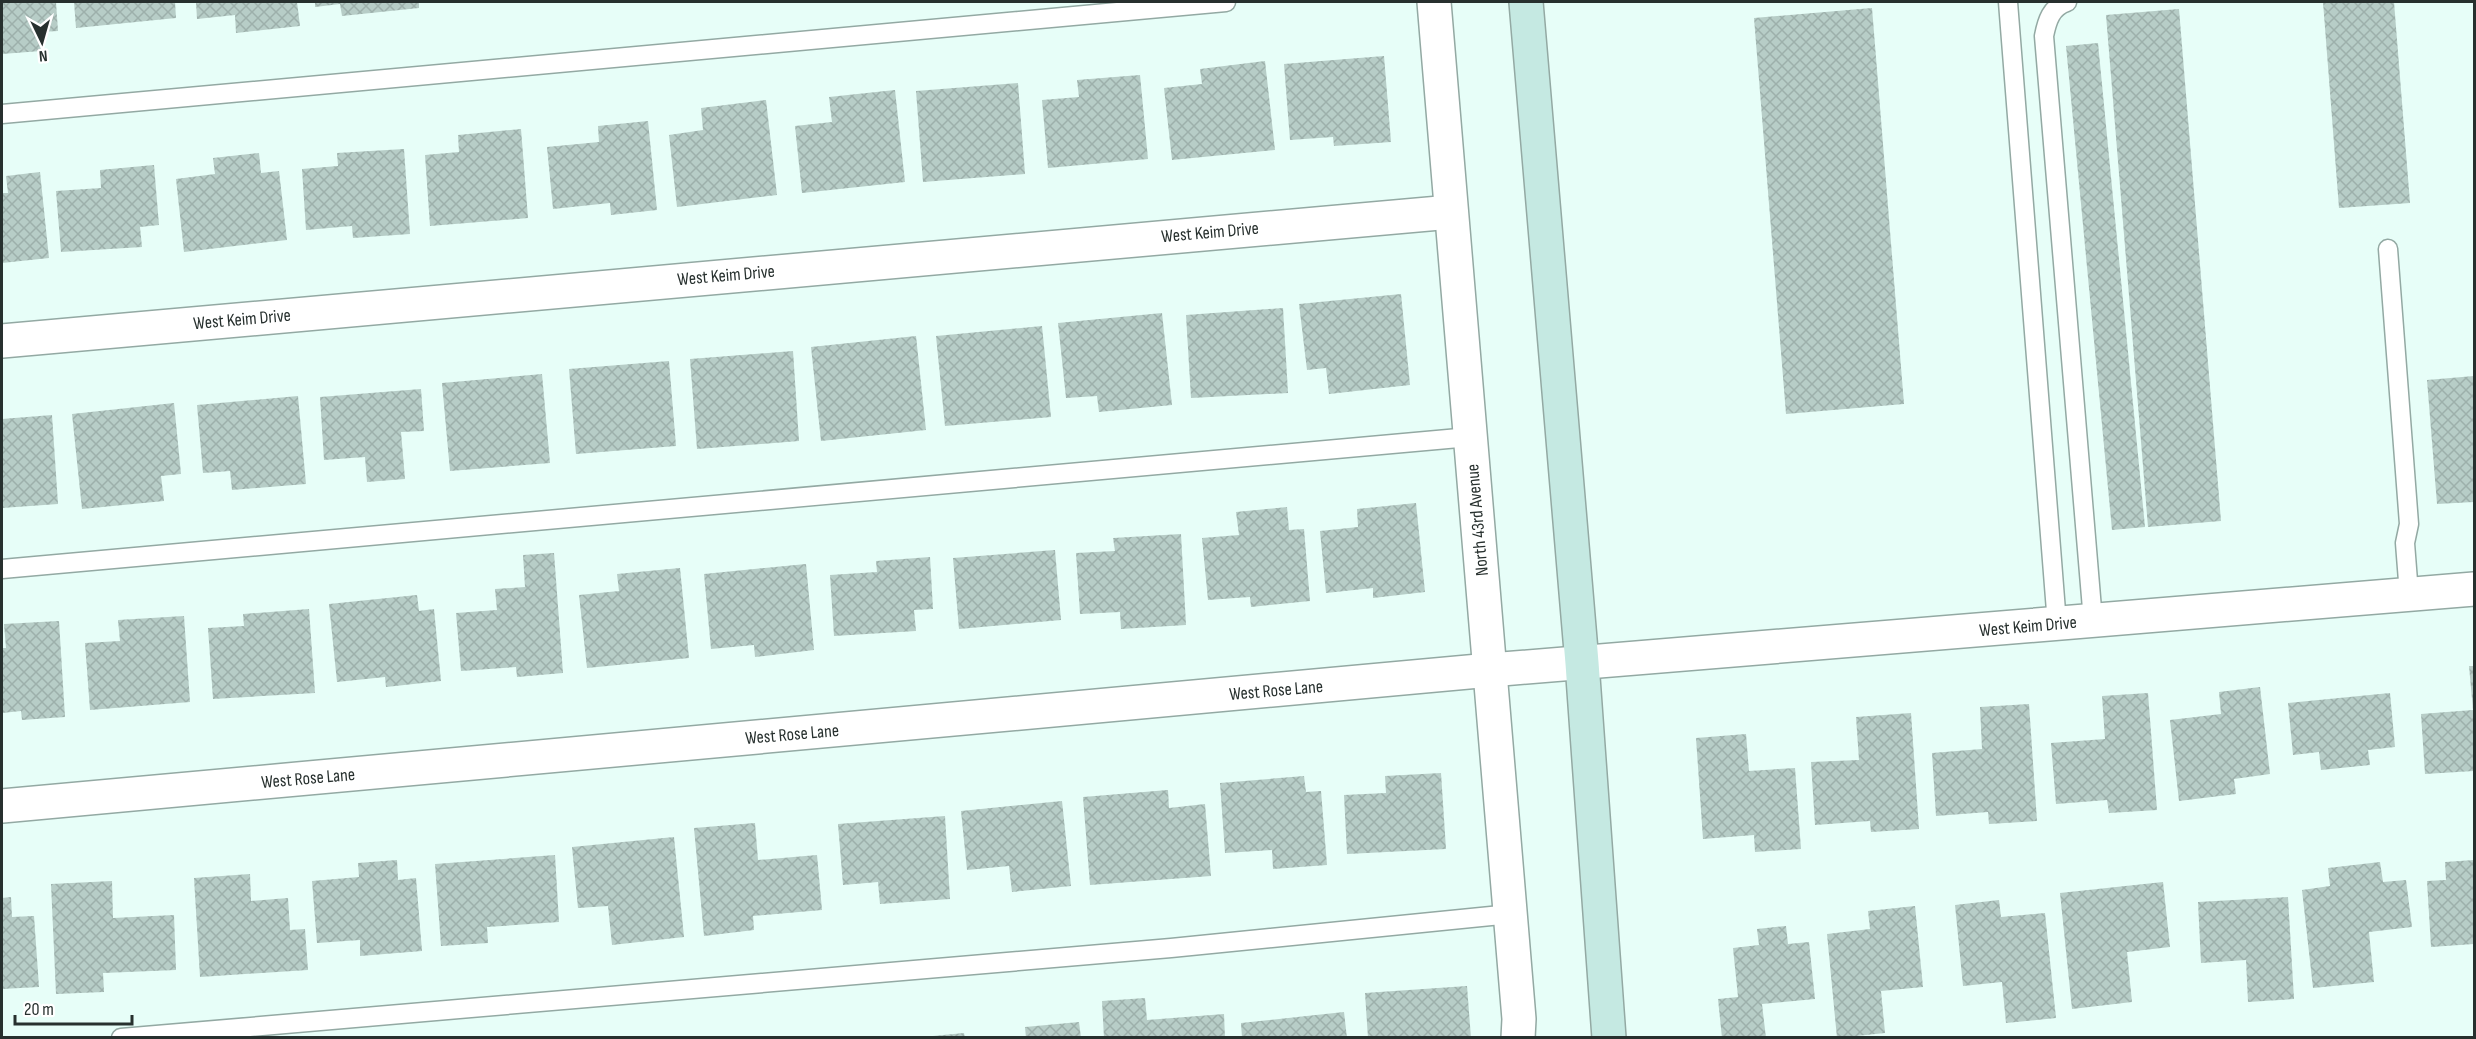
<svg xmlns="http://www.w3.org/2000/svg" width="2476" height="1039" font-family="'Sofia Sans Condensed',sans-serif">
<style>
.building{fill:url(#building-cross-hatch)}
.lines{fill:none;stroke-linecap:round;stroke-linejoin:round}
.service-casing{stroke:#93a9a3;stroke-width:21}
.minor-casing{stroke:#93a9a3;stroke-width:36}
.secondary-casing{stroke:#93a9a3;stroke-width:36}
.service{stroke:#fff;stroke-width:18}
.minor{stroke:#fff;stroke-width:33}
.secondary{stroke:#c5e9e2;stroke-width:33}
.labels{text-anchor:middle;stroke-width:4.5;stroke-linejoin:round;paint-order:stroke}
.street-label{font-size:18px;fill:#27302e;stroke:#fff}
</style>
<defs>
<pattern id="building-cross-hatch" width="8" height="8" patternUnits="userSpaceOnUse" patternTransform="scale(1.5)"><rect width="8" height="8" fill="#b7cdc7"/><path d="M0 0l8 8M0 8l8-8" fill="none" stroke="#9db0ab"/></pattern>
</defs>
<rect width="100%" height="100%" fill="#e7fef8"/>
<g class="building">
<path d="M2 2H56L58 31 40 32 41 51 2 54Z"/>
<path d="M74 2H175L176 18 76 28Z"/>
<path d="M196 2H297L300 26 236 33 235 15 197 19Z"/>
<path d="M315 2H419V8L342 16 340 4 315 7Z"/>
<path d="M2323 2H2394L2410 203 2339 208Z"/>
<path d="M1872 8 1904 404 1786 414 1754 18Z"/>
<path d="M2179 9 2221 521 2148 527 2106 15Z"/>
<path d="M2098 43 2145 527 2112 530 2066 46Z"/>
<path d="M1384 56 1391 142 1334 146 1333 137 1290 140 1284 64Z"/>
<path d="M1265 61 1275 150 1172 160 1164 88 1202 84 1200 69Z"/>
<path d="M1140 75 1148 159 1048 168 1042 100 1079 97 1077 80Z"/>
<path d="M1018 83 1025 174 923 182 916 91Z"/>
<path d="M895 90 905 182 802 193 795 126 832 122 829 97Z"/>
<path d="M766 100 777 195 677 207 669 135 703 130 701 108Z"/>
<path d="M648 121 657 210 611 215 610 203 553 209 547 147 599 142 598 126Z"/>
<path d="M521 129 528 218 430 226 425 155 459 152 458 135Z"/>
<path d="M404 149 410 234 353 238 352 226 306 230 302 169 338 166 337 153Z"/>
<path d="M259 153 261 173 279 171 287 240 184 252 176 179 215 174 213 158Z"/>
<path d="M154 165 159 225 140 227 142 247 61 252 56 191 101 188 100 170Z"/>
<path d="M40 172 49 258 2 263V193H8L6 176Z"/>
<path d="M1401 294 1410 385 1329 394 1326 368 1307 370 1299 304Z"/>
<path d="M1283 308 1288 393 1191 398 1186 315Z"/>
<path d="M1162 313 1172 405 1099 412 1097 396 1066 398 1058 323Z"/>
<path d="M1042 326 1051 417 945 426 936 336Z"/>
<path d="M916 336 926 430 821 441 811 347Z"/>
<path d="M793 351 799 441 697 449 690 359Z"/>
<path d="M669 361 676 446 576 454 569 369Z"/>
<path d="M542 374 550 463 450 471 442 383Z"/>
<path d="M2474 376V502L2437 504 2427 380Z"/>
<path d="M421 389 424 431 401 432 405 479 367 482 365 457 324 460 320 397Z"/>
<path d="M298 396 306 484 232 490 230 471 203 473 197 405Z"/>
<path d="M174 403 181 474 161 476 164 501 82 509 72 414Z"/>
<path d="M52 415 58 504 2 508V419Z"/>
<path d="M1416 503 1425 592 1373 598V588L1326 593 1320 531 1358 527 1357 509Z"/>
<path d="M1287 507 1289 530 1304 529 1310 601 1251 607 1250 597 1208 600 1202 538 1239 535 1236 512Z"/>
<path d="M1181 534 1186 625 1121 629 1120 612 1080 614 1076 553 1115 551 1113 538Z"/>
<path d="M1055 550 1061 620 959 629 953 558Z"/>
<path d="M554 553 563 673 517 677 516 667 461 671 456 613 497 610 495 589 525 587 523 555Z"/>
<path d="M930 557 933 609 914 610 916 631 834 636 830 575 877 572 876 561Z"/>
<path d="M806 564 814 650 755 657 754 645 711 649 704 574Z"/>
<path d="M680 568 689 658 587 668 579 595 619 591 617 574Z"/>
<path d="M417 595 419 611 434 609 441 681 386 687 385 677 337 682 329 604Z"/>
<path d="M309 609 315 693 213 699 208 628 244 626 243 614Z"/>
<path d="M184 616 190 702 90 710 85 643 120 641 118 620Z"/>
<path d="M59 621 65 717 22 720 21 711 2 713V648H6L4 624Z"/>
<path d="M2469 666H2474V771L2425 774 2421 714 2473 710Z"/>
<path d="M2260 687 2270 774 2234 779 2236 794 2179 801 2170 720 2221 714 2219 692Z"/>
<path d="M2148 693 2157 810 2109 813 2107 800 2056 804 2051 743 2105 739 2102 696Z"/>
<path d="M2390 693 2395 747 2368 750 2370 765 2321 770 2319 752 2293 755 2288 703Z"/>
<path d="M2029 704 2037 821 1989 824 1988 812 1936 816 1932 753 1982 749 1980 707Z"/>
<path d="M1911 713 1919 829 1871 832 1870 821 1815 825 1811 762 1859 760 1856 717Z"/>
<path d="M1746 734 1749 771 1795 768 1801 849 1755 852 1754 835 1703 839 1696 738Z"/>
<path d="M1441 773 1446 849 1347 854 1344 795 1386 793 1385 776Z"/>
<path d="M1304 776 1306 792 1321 791 1327 865 1273 869 1272 850 1225 853 1220 783Z"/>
<path d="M1168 790 1169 808 1205 804 1211 876 1090 885 1083 797Z"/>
<path d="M1062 801 1071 886 1012 892 1009 866 967 870 961 811Z"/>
<path d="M945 816 950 899 880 904 878 882 843 885 838 824Z"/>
<path d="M755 823 758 860 817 855 822 910 753 916 754 930 704 936 694 828Z"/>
<path d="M674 837 684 937 612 945 608 906 578 908 572 847Z"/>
<path d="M555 855 559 922 487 927 488 943 441 946 435 864Z"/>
<path d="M397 860 398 880 416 878 422 951 360 956V940L317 943 312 881 359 877 358 863Z"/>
<path d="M2474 860V944L2431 947 2427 881 2446 880 2445 862Z"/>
<path d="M2380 862 2383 882 2406 880 2412 927 2369 932 2374 982 2313 988 2302 890 2330 886 2328 868Z"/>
<path d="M250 874 251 901 288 898 290 930 305 929 308 970 200 977 194 878Z"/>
<path d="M112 881 113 918 174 915 176 970 103 973 104 992 56 994 51 884Z"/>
<path d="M2163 882 2170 947 2127 952 2132 1002 2072 1009 2060 893Z"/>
<path d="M11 897 12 917 34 916 39 987 2 989V898Z"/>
<path d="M2288 897 2294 999 2248 1002 2246 960 2201 963 2198 902Z"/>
<path d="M1999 900 2001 917 2045 913 2056 1018 2006 1023 2002 982 1963 986 1955 905Z"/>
<path d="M1915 906 1923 987 1881 991 1885 1033 1837 1038 1827 934 1870 929 1868 911Z"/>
<path d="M1786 926 1788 944 1809 942 1815 999 1762 1004 1766 1038H1722L1718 999 1738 997 1733 948 1759 945 1757 929Z"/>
<path d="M1467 986 1471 1038H1368L1365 993Z"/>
<path d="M1145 998 1147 1020 1224 1014 1225 1038H1104L1102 1001Z"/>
<path d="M1344 1012 1347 1038H1242L1241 1023Z"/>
<path d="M1079 1022 1081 1038H1026L1025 1027Z"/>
<path d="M964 1033 965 1038H933V1036Z"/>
</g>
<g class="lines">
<g class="service-casing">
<g id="service">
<path d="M2008 2 2057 624"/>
<path d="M2067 2C2051 7 2047 21 2044 36L2093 621"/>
<path d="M2 114 1226 2"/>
<path d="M2388 249 2409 524 2405 543 2409 594"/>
<path d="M2 569 1470 437"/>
<path d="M121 1038 1171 948 1511 914"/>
</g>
</g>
<g class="minor-casing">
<g id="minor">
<path d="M1434 2 1519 1019 1518 1038"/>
<path d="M2 341 1451 212"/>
<path d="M2 806 1490 670 2474 589"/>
</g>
</g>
<g class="secondary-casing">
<path id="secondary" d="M1526 2 1582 663 1609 1038"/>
</g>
<use href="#service" class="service"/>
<use href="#minor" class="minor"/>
<use href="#secondary" class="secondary"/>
</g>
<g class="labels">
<g class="street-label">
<text transform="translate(1210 232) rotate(-5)" y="6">West Keim Drive</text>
<text transform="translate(726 275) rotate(-5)" y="6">West Keim Drive</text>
<text transform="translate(242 319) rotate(-5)" y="6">West Keim Drive</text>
<text transform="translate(1477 520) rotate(-95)" y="6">North 43rd Avenue</text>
<text transform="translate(2028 626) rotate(-5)" y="6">West Keim Drive</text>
<text transform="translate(1276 690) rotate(-5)" y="6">West Rose Lane</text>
<text transform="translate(792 734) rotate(-5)" y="6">West Rose Lane</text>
<text transform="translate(308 778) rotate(-5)" y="6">West Rose Lane</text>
</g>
</g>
<rect width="2476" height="1039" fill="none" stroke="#27302e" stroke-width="6"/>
<g transform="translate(42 42) rotate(175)" stroke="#ffffff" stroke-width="4.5" paint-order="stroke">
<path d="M0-4.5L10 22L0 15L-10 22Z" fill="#27302e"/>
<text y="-9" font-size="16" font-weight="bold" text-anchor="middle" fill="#27302e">N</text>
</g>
<path d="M15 1015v9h117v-9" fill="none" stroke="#27302e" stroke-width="3"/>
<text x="24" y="1015" font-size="18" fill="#27302e" stroke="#ffffff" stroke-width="4.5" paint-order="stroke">20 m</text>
</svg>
